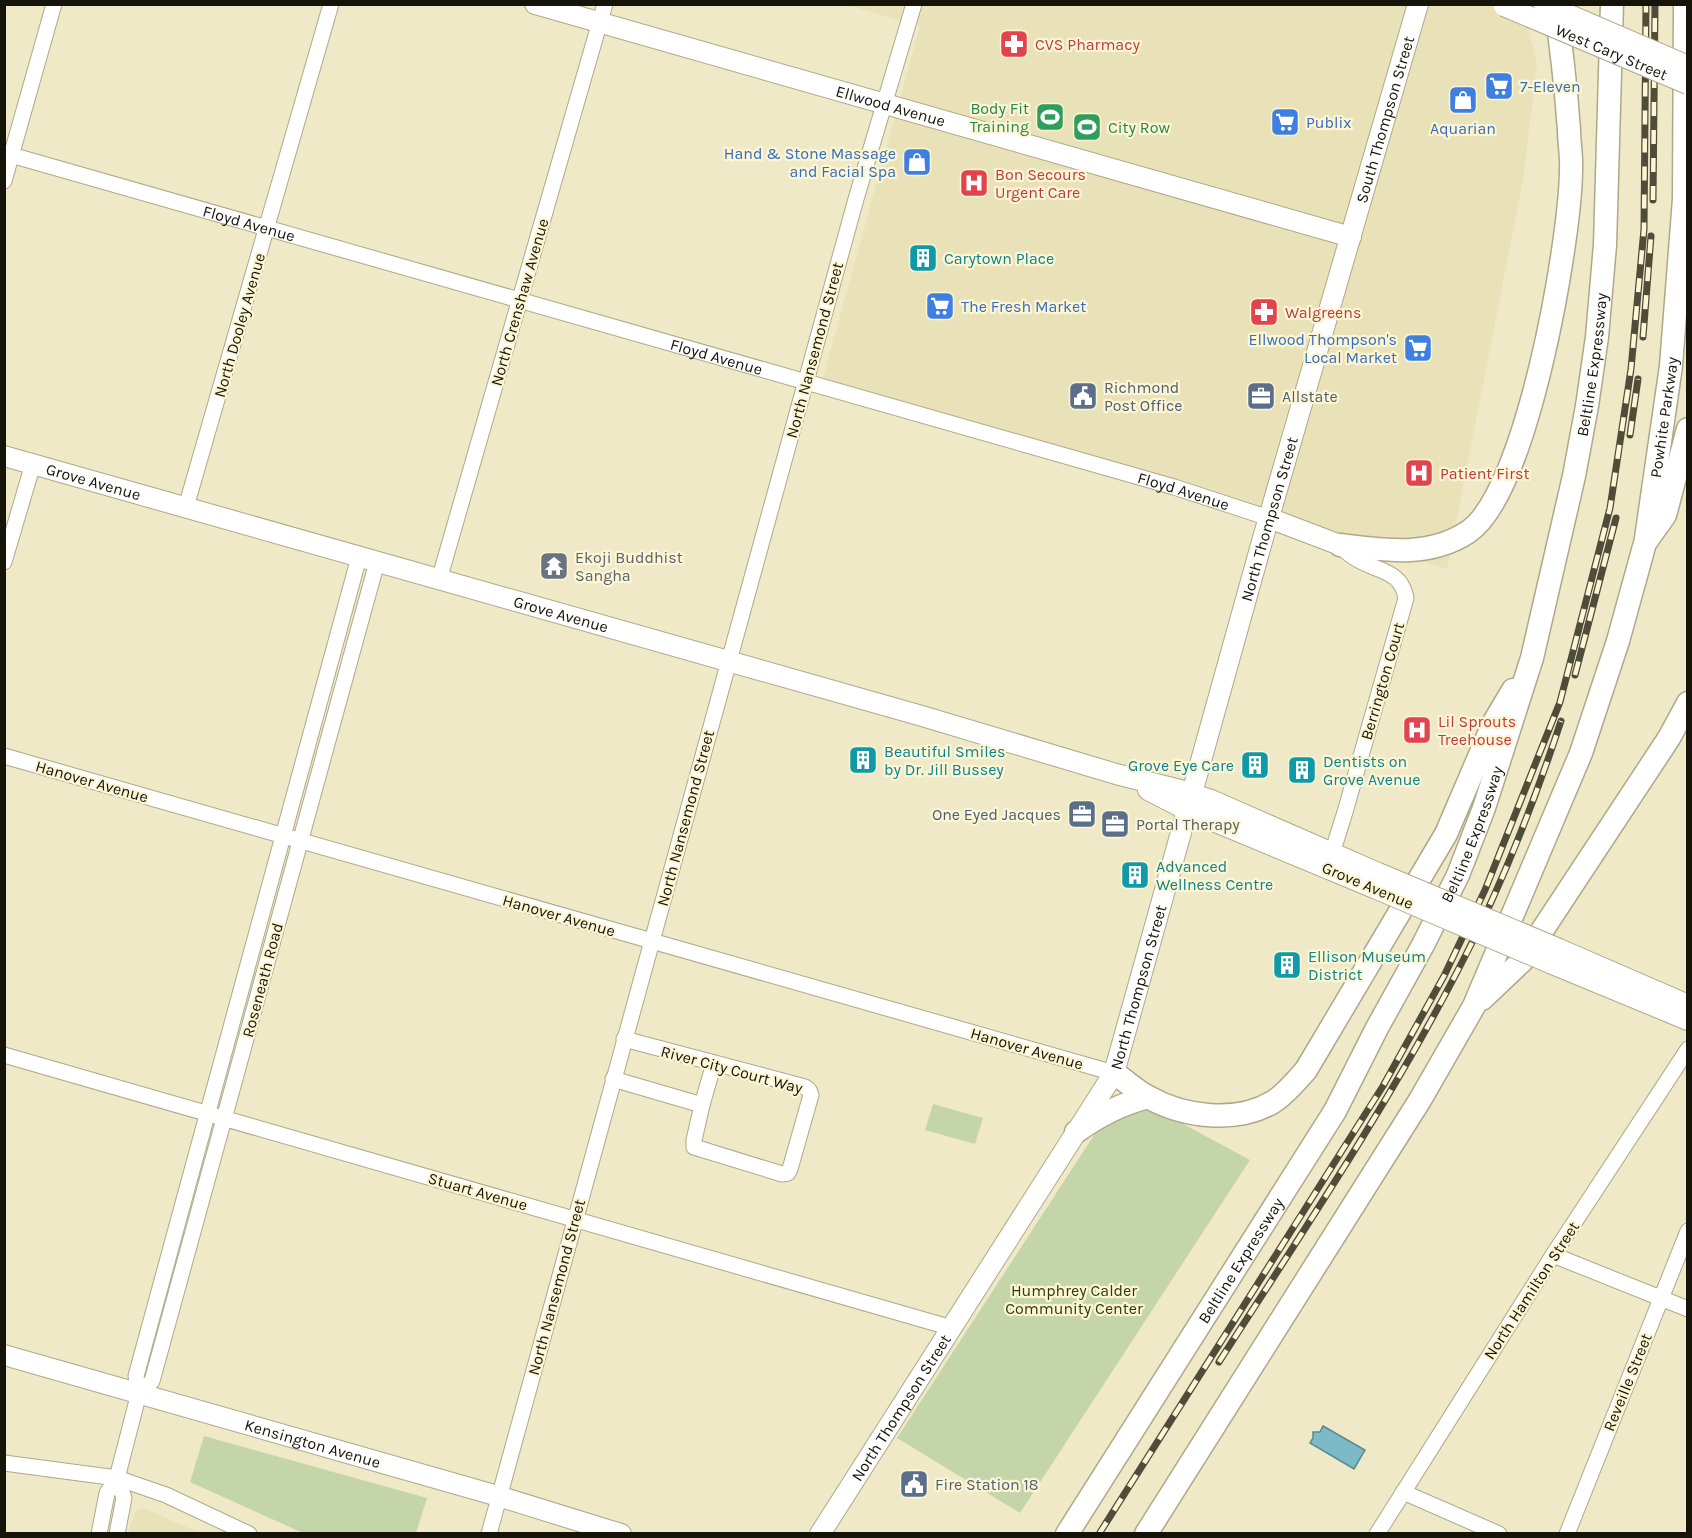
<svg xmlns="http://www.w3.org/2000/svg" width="1692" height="1538" font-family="Karla,sans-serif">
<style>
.built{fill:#e9e1b7}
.green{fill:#c5d5aa}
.water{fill:#7cbac8;stroke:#5d888e;stroke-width:1.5}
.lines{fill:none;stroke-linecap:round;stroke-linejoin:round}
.minor-casing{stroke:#aea888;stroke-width:17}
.major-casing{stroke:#aea888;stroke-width:22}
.highway-casing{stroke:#aea888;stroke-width:25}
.minor{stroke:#fff;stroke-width:15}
.major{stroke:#fff;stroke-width:20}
.highway{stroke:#fff;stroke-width:22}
.rail-casing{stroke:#4f4c3a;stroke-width:7}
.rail{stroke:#fdf6d4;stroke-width:4.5;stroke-dasharray:14;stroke-linecap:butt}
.major-bridge-casing{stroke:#aea888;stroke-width:22;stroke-linecap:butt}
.major-bridge{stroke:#fff;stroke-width:20}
.labels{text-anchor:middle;stroke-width:4.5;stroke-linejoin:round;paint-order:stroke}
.health-label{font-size:16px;fill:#be3a42;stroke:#fdf6d4;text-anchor:start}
.street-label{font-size:16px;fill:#161408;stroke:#fdf6d4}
.shop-label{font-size:16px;fill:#366cbe;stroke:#fdf6d4;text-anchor:start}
.leisure-label{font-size:16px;fill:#27864d;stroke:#fdf6d4;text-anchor:end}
.culture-label{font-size:16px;fill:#0d838f;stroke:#fdf6d4;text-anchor:start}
.service-label{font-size:16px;fill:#4e5e75;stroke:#fdf6d4;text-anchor:start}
.worship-label{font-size:16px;fill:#5b616d;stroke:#fdf6d4;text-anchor:start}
.park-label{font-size:16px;fill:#2d3c06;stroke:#fdf6d4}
</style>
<rect width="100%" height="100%" fill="#f0e9c7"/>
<g class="built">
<path d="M847 5H1522L1537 63 1523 180 1447 569 823 378 920 26Z"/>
<path d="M145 1508 155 1513 200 1533H128L135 1512 139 1509Z"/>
</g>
<g class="green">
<path d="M933 1104 983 1118 975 1144 925 1130Z"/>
<path d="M1140 1110 1159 1111 1250 1160 1020 1513 897 1438 1096 1132 1115 1120Z"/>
<path d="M204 1436 427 1498 416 1533H303L190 1482Z"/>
</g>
<path class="water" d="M1323 1426 1365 1450 1354 1469 1310 1443 1313 1438V1432H1320Z"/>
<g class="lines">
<g class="minor-casing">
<g id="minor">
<path id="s1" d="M4 153 1174 487 1269 518"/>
<path d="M4 181 54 4"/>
<path d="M186 507 331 4"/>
<path d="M4 562 33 464"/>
<path d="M439 580 605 4"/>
<path d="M4 756 1114 1073"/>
<path d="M1329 863 1345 812 1406 598C1401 569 1376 572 1355 558 1349 555 1344 549 1340 545"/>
<path d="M4 1055 952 1328"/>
<path d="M613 1079 702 1105 694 1140V1147L782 1174 788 1173 790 1169 811 1095 809 1090 805 1087 624 1039"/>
<path d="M702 1105 714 1063"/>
<path d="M1553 1255 1688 1309"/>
<path d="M139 1393 152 1381 377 562"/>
<path d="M4 1463 117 1478 166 1495 249 1534"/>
<path d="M1403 1492 1499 1534"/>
<path d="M99 1534 107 1493 117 1478 139 1393 136 1376 359 557"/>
<path d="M117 1534 124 1498 117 1478"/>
<path d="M489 1534 856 199 914 4"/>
<path d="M1377 1534 1553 1255 1688 1049"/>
<path d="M1567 1534 1688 1231"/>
</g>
</g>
<g class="major-casing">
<g id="major">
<path id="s2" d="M535 4 1351 237"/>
<path id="s3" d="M4 456 922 716 1116 774 1180 790 1211 800 1378 873"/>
<path d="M1269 518 1340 545"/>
<path d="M1148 790 1187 810 1372 887"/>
<path d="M1559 949 1688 1005"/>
<path d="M1550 963 1688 1020"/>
<path id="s4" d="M4 1355 498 1496 621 1534"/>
<path id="s5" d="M820 1534 1114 1073 1263 538 1418 4"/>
</g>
</g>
<g class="highway-casing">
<g id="highway">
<path id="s6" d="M1646 538 1671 366 1684 199 1685 4"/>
<path d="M1340 545C1383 550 1429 558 1468 532 1527 493 1570 243 1571 171 1572 157 1569 143 1569 130 1566 90 1562 51 1556 12"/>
<path d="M1482 999 1522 961 1669 738 1688 703"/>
<path d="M1114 1073C1126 1081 1137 1091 1148 1097 1184 1117 1236 1124 1273 1102 1286 1094 1296 1081 1306 1070L1446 834 1494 722 1513 690"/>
<path d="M1076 1132C1099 1115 1121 1104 1148 1097"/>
<path id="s7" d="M1067 1534 1335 1111 1377 1028 1423 945 1458 875 1484 808 1532 658 1574 476 1587 406 1597 337 1605 245 1612 4"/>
<path d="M1146 1534 1420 1100 1474 1006 1581 753 1618 641 1645 543 1665 515 1688 429"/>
</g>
</g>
<use href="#minor" class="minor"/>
<use href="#major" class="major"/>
<use href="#highway" class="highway"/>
<g class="rail-casing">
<g id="rail">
<path d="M1653 200 1655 4"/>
<path d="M1643 337 1651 236"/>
<path d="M1630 435 1638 379"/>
<path d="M1575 675 1616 518"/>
<path d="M1219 1362C1301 1234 1387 1107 1457 972 1499 892 1533 806 1561 721"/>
<path d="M1099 1534 1383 1086 1444 976 1485 890 1560 702 1610 508 1631 369 1644 229 1646 4"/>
</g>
</g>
<use href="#rail" class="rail"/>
<g class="major-bridge-casing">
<g id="major-bridge">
<path d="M1544 4 1688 66"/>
<path id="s8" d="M1504 6 1688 84"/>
<path d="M1378 873 1559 949"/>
<path d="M1372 887 1550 963"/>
</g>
</g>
<use href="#major-bridge" class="major-bridge"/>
</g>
<defs>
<g id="pharmacy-square" transform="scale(1.5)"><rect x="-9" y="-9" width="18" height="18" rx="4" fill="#e0444e" stroke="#fdf6d4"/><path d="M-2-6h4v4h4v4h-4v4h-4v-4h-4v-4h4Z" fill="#fff"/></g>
<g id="supermarket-square" transform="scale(1.5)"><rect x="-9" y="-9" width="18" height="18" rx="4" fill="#3f7fe0" stroke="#fdf6d4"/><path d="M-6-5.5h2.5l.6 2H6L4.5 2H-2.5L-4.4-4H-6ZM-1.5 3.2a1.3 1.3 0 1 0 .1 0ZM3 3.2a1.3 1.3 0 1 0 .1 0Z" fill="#fff"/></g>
<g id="shop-square" transform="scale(1.5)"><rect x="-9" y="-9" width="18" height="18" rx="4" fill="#3f7fe0" stroke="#fdf6d4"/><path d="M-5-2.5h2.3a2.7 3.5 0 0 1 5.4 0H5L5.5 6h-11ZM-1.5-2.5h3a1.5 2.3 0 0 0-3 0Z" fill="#fff"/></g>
<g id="stadium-square" transform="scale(1.5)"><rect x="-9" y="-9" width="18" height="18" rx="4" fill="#2e9e5b" stroke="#fdf6d4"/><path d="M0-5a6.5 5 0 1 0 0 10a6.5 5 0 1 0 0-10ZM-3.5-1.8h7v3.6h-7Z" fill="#fff"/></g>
<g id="hospital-square" transform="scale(1.5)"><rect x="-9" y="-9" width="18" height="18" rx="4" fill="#e0444e" stroke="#fdf6d4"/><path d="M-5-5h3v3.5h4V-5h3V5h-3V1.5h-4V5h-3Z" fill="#fff"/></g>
<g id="building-square" transform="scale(1.5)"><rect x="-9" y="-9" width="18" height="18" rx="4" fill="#0f9aa8" stroke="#fdf6d4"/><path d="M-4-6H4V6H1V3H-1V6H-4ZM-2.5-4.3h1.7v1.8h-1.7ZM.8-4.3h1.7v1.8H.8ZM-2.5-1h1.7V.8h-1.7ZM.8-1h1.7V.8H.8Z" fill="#fff"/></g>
<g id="civic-square" transform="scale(1.5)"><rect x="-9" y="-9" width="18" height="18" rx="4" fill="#5c6f8a" stroke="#fdf6d4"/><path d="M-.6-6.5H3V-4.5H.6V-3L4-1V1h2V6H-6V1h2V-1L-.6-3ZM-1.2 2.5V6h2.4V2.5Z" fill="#fff"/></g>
<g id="office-square" transform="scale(1.5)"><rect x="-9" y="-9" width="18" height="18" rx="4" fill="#5c6f8a" stroke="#fdf6d4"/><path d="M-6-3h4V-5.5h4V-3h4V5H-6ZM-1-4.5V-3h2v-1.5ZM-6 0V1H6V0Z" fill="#fff"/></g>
<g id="temple-square" transform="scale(1.5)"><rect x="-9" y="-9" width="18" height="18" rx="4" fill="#6b7280" stroke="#fdf6d4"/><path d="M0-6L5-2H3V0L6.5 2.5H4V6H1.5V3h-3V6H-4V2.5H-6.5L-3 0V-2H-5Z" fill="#fff"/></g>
</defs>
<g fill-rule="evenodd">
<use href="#pharmacy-square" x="1014" y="44"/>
<use href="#supermarket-square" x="1499" y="86"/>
<use href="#shop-square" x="1463" y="100"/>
<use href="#stadium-square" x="1050" y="117"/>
<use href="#supermarket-square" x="1285" y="122"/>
<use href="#stadium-square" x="1087" y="127"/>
<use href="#shop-square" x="917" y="162"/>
<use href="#hospital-square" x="974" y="183"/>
<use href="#building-square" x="923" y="258"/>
<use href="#supermarket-square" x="940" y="306"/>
<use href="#pharmacy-square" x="1264" y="312"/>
<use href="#supermarket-square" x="1418" y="348"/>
<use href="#civic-square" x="1083" y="396"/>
<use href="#office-square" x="1261" y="396"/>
<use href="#hospital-square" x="1419" y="473"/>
<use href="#temple-square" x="554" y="566"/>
<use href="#hospital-square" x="1417" y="730"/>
<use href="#building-square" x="863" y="760"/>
<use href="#building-square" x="1255" y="765"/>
<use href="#building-square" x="1302" y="770"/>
<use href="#office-square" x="1082" y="814"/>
<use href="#office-square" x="1115" y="824"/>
<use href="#building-square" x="1135" y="875"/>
<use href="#building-square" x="1287" y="965"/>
<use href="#civic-square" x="914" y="1484"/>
</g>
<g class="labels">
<g class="health-label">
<text x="1035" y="50">CVS Pharmacy</text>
<text x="995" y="180">Bon Secours<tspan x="995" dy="18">Urgent Care</tspan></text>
<text x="1285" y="318">Walgreens</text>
<text x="1440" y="479">Patient First</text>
<text x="1438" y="727">Lil Sprouts<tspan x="1438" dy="18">Treehouse</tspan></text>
</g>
<g class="street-label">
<text dy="6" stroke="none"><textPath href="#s8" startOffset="117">West Cary Street</textPath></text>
<text dy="6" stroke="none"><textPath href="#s2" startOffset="370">Ellwood Avenue</textPath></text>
<text dy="6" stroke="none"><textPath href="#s5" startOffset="1538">South Thompson Street</textPath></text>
<text dy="6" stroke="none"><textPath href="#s1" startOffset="255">Floyd Avenue</textPath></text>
<text transform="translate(519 302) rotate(-74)" y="6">North Crenshaw Avenue</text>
<text transform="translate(239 325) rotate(-74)" y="6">North Dooley Avenue</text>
<text transform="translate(814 350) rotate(-75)" y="6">North Nansemond Street</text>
<text dy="6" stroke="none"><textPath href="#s1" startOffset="741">Floyd Avenue</textPath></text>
<text dy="6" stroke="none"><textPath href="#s7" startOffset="1296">Beltline Expressway</textPath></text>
<text dy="6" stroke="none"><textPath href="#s6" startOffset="122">Powhite Parkway</textPath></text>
<text dy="6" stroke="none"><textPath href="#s3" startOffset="93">Grove Avenue</textPath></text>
<text dy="6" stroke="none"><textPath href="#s1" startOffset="1227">Floyd Avenue</textPath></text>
<text dy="6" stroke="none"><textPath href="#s5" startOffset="1122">North Thompson Street</textPath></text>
<text dy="6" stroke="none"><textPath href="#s3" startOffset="579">Grove Avenue</textPath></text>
<text transform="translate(1382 681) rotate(-74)" y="6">Berrington Court</text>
<text transform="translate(92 781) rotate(16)" y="6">Hanover Avenue</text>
<text transform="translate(685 818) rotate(-75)" y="6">North Nansemond Street</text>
<text dy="6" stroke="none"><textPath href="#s7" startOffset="810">Beltline Expressway</textPath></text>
<text transform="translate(1368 885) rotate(23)" y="6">Grove Avenue</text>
<text transform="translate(559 915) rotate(16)" y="6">Hanover Avenue</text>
<text transform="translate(262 980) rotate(-75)" y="6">Roseneath Road</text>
<text dy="6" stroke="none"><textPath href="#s5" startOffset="636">North Thompson Street</textPath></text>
<text transform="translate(1027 1048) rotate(16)" y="6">Hanover Avenue</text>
<text transform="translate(732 1069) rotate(15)" y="6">River City Court Way</text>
<text transform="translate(478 1191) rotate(16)" y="6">Stuart Avenue</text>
<text dy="6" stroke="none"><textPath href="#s7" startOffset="324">Beltline Expressway</textPath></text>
<text transform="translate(556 1287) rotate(-75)" y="6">North Nansemond Street</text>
<text transform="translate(1531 1290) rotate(-57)" y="6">North Hamilton Street</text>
<text transform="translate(1627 1382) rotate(-68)" y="6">Reveille Street</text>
<text dy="6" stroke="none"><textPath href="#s5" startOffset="150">North Thompson Street</textPath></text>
<text dy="6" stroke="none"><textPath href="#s4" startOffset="321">Kensington Avenue</textPath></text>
</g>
<g class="shop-label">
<text x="1520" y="92">7-Eleven</text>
<text x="1306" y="128">Publix</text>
<text x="1463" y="134" text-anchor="middle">Aquarian</text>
<text x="896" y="159" text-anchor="end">Hand &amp; Stone Massage<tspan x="896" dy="18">and Facial Spa</tspan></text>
<text x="961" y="312">The Fresh Market</text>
<text x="1397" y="345" text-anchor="end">Ellwood Thompson's<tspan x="1397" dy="18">Local Market</tspan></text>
</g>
<g class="leisure-label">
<text x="1029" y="114">Body Fit<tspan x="1029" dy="18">Training</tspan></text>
<text x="1108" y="133" text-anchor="start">City Row</text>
</g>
<g class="culture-label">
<text x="944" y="264">Carytown Place</text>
<text x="884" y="757">Beautiful Smiles<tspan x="884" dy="18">by Dr. Jill Bussey</tspan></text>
<text x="1323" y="767">Dentists on<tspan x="1323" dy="18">Grove Avenue</tspan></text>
<text x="1234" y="771" text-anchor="end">Grove Eye Care</text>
<text x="1156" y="872">Advanced<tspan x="1156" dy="18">Wellness Centre</tspan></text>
<text x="1308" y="962">Ellison Museum<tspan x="1308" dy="18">District</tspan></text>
</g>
<g class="service-label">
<text x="1104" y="393">Richmond<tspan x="1104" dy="18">Post Office</tspan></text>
<text x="1282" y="402">Allstate</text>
<text x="1061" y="820" text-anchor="end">One Eyed Jacques</text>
<text x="1136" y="830">Portal Therapy</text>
<text x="935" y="1490">Fire Station 18</text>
</g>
<g class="worship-label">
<text x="575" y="563">Ekoji Buddhist<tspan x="575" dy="18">Sangha</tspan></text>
</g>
<g class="park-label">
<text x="1074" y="1296">Humphrey Calder<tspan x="1074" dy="18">Community Center</tspan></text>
</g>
</g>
<rect width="1692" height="1538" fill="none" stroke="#161408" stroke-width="12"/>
</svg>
